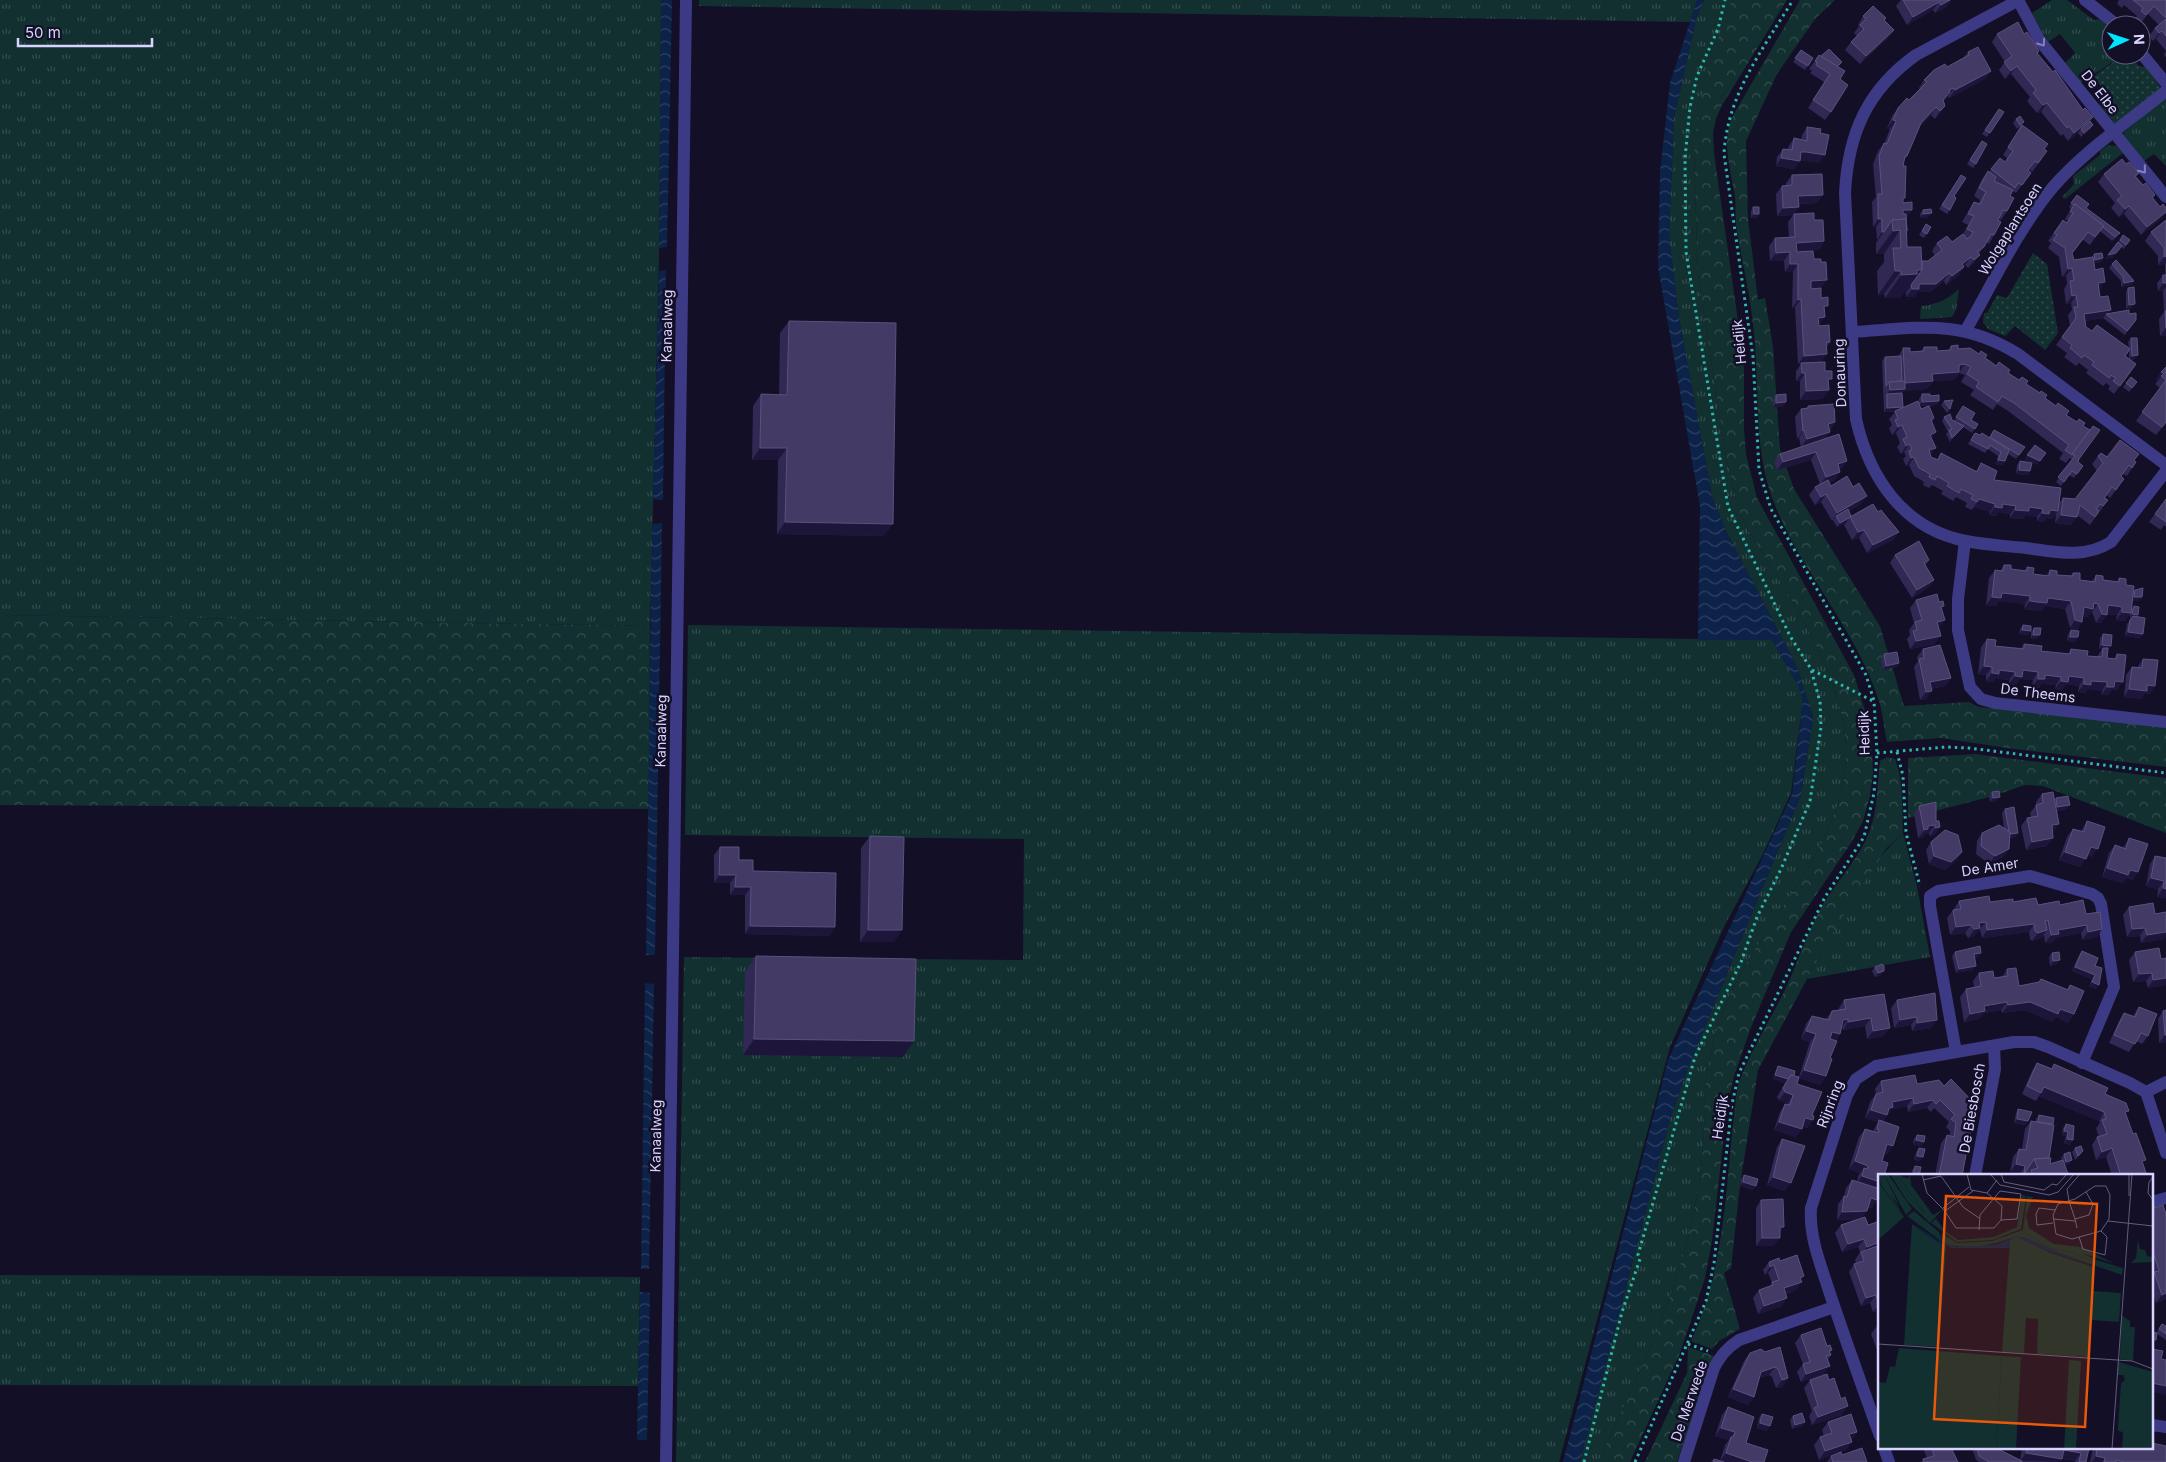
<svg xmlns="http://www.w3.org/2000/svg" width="2166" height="1462" font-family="Inter,sans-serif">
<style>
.grass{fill:url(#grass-tufts)}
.forest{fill:url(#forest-crowns)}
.park{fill:url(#park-dots)}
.water{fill:url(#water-waves)}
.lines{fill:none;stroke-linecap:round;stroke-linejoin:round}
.path{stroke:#2fb8b0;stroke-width:3;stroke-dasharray:2.5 4;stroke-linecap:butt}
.minor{stroke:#3d3a85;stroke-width:12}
.wall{fill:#312854;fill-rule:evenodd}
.shaded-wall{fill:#1d163a}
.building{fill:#433a66;stroke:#5a527e}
.oneway{stroke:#837fbc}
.labels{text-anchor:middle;stroke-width:5;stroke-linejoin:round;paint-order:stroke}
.street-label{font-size:14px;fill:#d9d4ff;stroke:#130f26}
.inset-road{fill:none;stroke:#625e7d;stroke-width:1}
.view{fill:#e8590c;fill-opacity:0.15;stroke:#e8590c;stroke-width:2.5}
.inset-edge{fill:none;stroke:#d9d4ff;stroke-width:2.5}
</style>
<defs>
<pattern id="grass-tufts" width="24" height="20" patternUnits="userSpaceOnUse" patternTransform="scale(1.25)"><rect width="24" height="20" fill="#12302f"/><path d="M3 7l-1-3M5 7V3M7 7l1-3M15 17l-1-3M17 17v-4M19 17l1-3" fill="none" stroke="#344d4e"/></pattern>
<pattern id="forest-crowns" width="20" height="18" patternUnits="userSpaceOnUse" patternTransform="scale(1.25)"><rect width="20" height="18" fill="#12302f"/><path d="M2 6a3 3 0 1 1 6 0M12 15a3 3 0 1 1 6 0" fill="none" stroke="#344d4e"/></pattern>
<pattern id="park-dots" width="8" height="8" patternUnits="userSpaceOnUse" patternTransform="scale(1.25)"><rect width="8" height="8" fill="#12302f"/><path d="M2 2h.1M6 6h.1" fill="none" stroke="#344d4e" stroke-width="1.8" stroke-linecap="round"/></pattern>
<pattern id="water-waves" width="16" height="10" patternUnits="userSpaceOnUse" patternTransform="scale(1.25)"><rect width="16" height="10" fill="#0c2248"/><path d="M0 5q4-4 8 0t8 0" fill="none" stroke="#2f4163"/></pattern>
</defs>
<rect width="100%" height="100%" fill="#130f26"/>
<g class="grass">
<path d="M0 0H661L659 259 650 626 0 615Z"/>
<path d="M699 0H1697L1690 22 699 6Z"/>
<path d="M1704 0H1732L1694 154 1698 275 1725 451 1738 508 1747 528C1784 588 1845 677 1846 748 1848 837 1776 905 1738 979 1720 1014 1708 1051 1705 1090 1703 1102 1705 1114 1704 1126 1703 1156 1700 1186 1693 1216 1675 1303 1635 1382 1598 1462H1580L1669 1123 1687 1070 1801 795 1813 717 1797 667 1726 531 1712 497 1679 318 1669 236 1674 118 1696 19Z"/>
<path d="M2052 0H2067L2094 20 2101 19 2111 26V55H2123L2081 83 2065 63 2075 53 2060 34 2048 42 2032 13Z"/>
<path d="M2166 97V166L2154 154 2144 161 2123 136 2124 132Z"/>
<path d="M2108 145 2117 146 2123 153 2065 199 2062 197 2074 184 2073 176 2100 155V151Z"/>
<path d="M1959 289 1956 310 1952 317 1920 319 1921 306C1936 305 1948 299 1959 289Z"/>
<path d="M688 625 1772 640 1799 687 1803 700 1791 793 1763 854 1724 927 1670 1047 1559 1462H676L684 957 1023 960 1024 839 685 835Z"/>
<path d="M1903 833 1917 886 1930 957 1807 979C1833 931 1863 870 1903 833Z"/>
<path d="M0 1275 640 1277 638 1386 0 1385Z"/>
</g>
<g class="forest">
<path d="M1732 0H1787L1721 107 1716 119 1713 133 1714 153 1744 363V428L1746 454 1757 498 1854 675 1871 730 1873 773 1870 796 1863 821 1851 843 1791 932 1750 1030 1734 1076 1727 1108 1712 1241 1705 1278 1680 1353 1630 1462H1598C1635 1382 1675 1303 1693 1216 1700 1186 1703 1156 1704 1126 1705 1114 1703 1102 1705 1090 1708 1051 1720 1014 1738 979 1776 905 1848 837 1846 748 1845 677 1784 588 1747 528L1738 508 1725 451 1698 275 1694 154 1699 105 1711 57Z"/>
<path d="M1800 0H1835L1815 19 1777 74 1746 141 1748 219 1758 300 1765 298 1773 347 1780 449 1794 489 1880 626 1904 706 1969 702 1979 707 2166 727V767L2007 748 1941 738 1887 742C1884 729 1883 714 1879 701 1857 631 1804 575 1776 508 1751 448 1761 387 1753 325 1750 293 1742 263 1737 231 1735 220 1736 209 1735 197 1731 171 1722 145 1731 119Z"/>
<path d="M0 615 650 626 649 809 0 805Z"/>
<path d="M1975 754 2166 778V833L2043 786 2025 785 1993 796 1908 818V758Z"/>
<path d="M1887 757 1895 759C1904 782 1902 808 1903 833L1886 849 1854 898 1821 953 1758 1070 1740 1185 1731 1268 1724 1273 1740 1329 1719 1341 1712 1349 1691 1341C1729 1261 1725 1171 1738 1085 1750 1051 1769 1022 1785 990 1798 962 1807 933 1822 906 1837 881 1858 860 1869 833 1878 810 1877 785 1880 761Z"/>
<path d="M1688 1347 1714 1356 1677 1462H1645L1687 1373Z"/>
</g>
<g class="park">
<path d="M2123 55H2130L2139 66 2146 67 2161 88 2115 124 2099 105 2108 95 2093 77Z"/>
<path d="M2033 253 2047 264 2058 333 2045 350 2015 326 2005 336 1988 329 1983 322 1984 313H1987L1997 295 2007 298Z"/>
</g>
<g class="water">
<path d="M661 0H672L667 247 659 248Z"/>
<path d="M1697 0H1704L1696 19 1674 118 1669 236 1679 318 1712 497 1726 531 1797 667 1813 717 1801 795 1687 1070 1669 1123 1580 1462H1563L1668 1060 1792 794 1803 700 1799 687 1772 640H1698L1700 506 1658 267 1660 172 1670 83Z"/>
<path d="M666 270 663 500 653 499 659 271Z"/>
<path d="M662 523 655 955H646L652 524Z"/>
<path d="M645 983 654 984 649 1269H641Z"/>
<path d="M640 1292 650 1293 647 1440H637Z"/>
</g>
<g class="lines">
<g class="path">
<path d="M1812 670 1873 701"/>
<path d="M1897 752 1903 776 1906 833 1920 886"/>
<path d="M1877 753 1946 747 1969 748 2166 773"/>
<path d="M1688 1344 1708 1351"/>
<path d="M1584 1462 1622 1312 1640 1259 1638 1255 1695 1057 1741 962 1757 917 1781 869 1810 801 1821 727 1820 702 1811 669 1790 636 1728 507 1686 252 1685 158 1690 107 1697 76 1718 29 1725 0"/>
<path d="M1635 1462 1706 1301 1714 1263 1732 1104 1739 1073 1825 897 1864 837 1874 793 1877 753 1874 701 1866 675 1771 509 1759 470 1753 357 1724 154C1727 95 1763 49 1793 0"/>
</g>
<g class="minor">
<path d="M2018 0 2040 41 2166 197"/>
<path d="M2019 0 1916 55C1867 90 1848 134 1845 193L1856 419C1869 477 1903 529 1966 541 1986 545 2006 546 2026 548 2056 552 2084 559 2111 542L2166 471"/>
<path d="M2085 0 2117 25"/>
<path d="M2141 53 2166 83"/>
<path d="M1966 330C1991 286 2020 226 2053 187 2085 150 2128 122 2166 91"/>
<path d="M1853 332C1917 328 1960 318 2018 354L2166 465"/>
<path d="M1965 541 1958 599V630L1970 687 1981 699 1995 703 2166 722"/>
<path d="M1956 1052 1930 906V896L1938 891 2030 876 2092 894 2098 898 2101 904 2114 987 2082 1063"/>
<path d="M2146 1092 2166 1082"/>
<path d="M1975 1176 1995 1069 1994 1046"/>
<path d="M2152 1202 2166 1198"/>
<path d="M2152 1425 2166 1427"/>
<path d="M1880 1436C1863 1389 1846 1341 1830 1294 1821 1265 1809 1238 1811 1208L1847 1095 1856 1079 1876 1066 2014 1042H2034L2048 1047 2130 1083 2146 1092 2166 1153"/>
<path d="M1884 1448 1889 1462"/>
<path d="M666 1462 686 0"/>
<path d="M1684 1462 1714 1368C1721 1355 1727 1348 1739 1340L1834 1307"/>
</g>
</g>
<g class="wall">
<path d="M1901 0H1951L1946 7 1935 13 1933 10 1907 25 1896 6Z"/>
<path d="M2119 0H2166V57L2164 55 2166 51 2156 39 2153 41 2149 36 2155 28 2159 25 2148 14 2141 23 2135 19 2137 16 2124 5 2122 8 2117 4Z"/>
<path d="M1863 16 1886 18 1884 21 1888 38 1860 64 1845 50 1851 42 1857 36 1854 33 1859 26 1858 25Z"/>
<path d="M1997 34H2024L2039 51 2037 54 2083 110 2093 117 2090 121 2091 129 2081 137 2078 133 2068 141 2063 134 2061 136 2041 112 2037 113 2027 101 2030 97 2011 74 2005 79 1999 70 2005 62 1992 42Z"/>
<path d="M1801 50 1813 58 1805 70 1793 62Z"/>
<path d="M1968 52 1991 71 1985 79 1949 98 1948 96 1944 101 1945 106 1939 114 1935 119 1931 115 1920 126 1907 156 1904 161 1903 166V203L1912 210 1906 218 1907 247 1922 261H1928L1935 256 1932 251 1937 243 1952 242 1963 234 1968 225 1962 222 1969 210 1974 202 1978 204 1980 200 1974 196 1982 179 1988 171 1989 172 2000 158 2005 162 2008 159 2003 155 2021 126 2017 129 2013 123 2016 119 2022 125 2044 149 2042 159 2032 172 2029 169 2028 171 2031 173 2016 193 2013 191 2010 196 2007 211 2001 220 1998 218 1994 235 1989 244 1986 242 1974 263 1968 268 1965 265 1964 266 1959 275 1946 285 1944 281 1930 292H1917L1914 297H1906V293H1903L1900 298H1885L1884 294 1878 295 1877 271 1884 262V254H1876V243L1878 240H1877L1876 227H1873L1872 202 1876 197 1873 164 1878 151 1884 143V144L1890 129 1887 128 1892 116 1898 108 1909 100 1920 89 1919 88 1924 80 1963 58Z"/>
<path d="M1819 55 1838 67 1840 79 1831 112 1825 120 1808 108 1824 82 1810 73 1812 71 1809 69Z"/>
<path d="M1999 109 2004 112 1987 137 1982 134Z"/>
<path d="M1807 127 1820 133 1819 163 1800 160 1794 169 1776 166 1777 157 1783 149H1788V147L1794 138 1801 140 1802 135Z"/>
<path d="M1982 141 1976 164 1973 168 1967 164Z"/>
<path d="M2126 164 2139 173 2136 177 2160 207 2166 208V213L2162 218 2141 235 2124 214 2119 217 2111 208 2115 203 2098 182 2104 174Z"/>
<path d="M1792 175 1817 203 1799 204V207L1794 214 1814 220 1824 241 1819 250 1796 251 1797 252 1814 259 1821 288 1811 289 1821 298 1825 311 1819 325H1818L1830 342 1826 348 1822 362 1825 371 1828 384 1823 399 1800 400V381H1796V371L1801 364H1798L1795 307 1792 308 1793 272H1785L1784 261H1770L1769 246 1775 238H1789L1788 222 1793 215 1777 216 1776 194 1782 186 1786 185V183Z"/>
<path d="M1961 175 1950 210 1947 214 1939 209Z"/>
<path d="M2077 195 2086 208 2117 237 2112 241 2100 231 2090 245 2083 240 2072 254 2074 260 2092 257 2094 254 2103 258 2101 262 2094 263 2100 297 2108 314H2129L2136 320 2125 335 2103 318 2085 321 2086 327 2092 331 2129 347 2128 342 2131 338 2135 359 2130 360 2136 364 2114 394 2108 389 2110 386 2106 383 2103 386 2086 373 2088 370 2079 363 2076 366 2064 357 2067 353 2056 345 2070 326 2068 315 2072 310 2071 303 2066 304 2064 289 2067 284 2066 276 2062 277 2059 257 2048 248 2051 243 2048 241 2063 220 2067 223 2068 221 2065 219 2071 209 2069 207ZM2129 351V359L2125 356Z"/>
<path d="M1753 207 1759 214 1756 218H1751V211Z"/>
<path d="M1923 210 1929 217 1921 218 1920 214Z"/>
<path d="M2166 220V344V336H2160L2159 319 2164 312 2163 291H2158L2157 283 2163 275H2165V264L2158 265V256L2145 241 2151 232Z"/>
<path d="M1926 224 1931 227 1924 238 1919 235Z"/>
<path d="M2123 235 2130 240 2124 249 2121 247 2113 257 2105 259Z"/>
<path d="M2112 264 2134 281 2131 285 2121 287V281L2109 268Z"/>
<path d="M2128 288 2132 308 2126 309V292Z"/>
<path d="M789 321 884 536 777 534 778 460H752L753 406 761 394 779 395 780 333Z"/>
<path d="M1951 346 1985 358 2026 384 2066 415 2083 426 2078 462 2083 466 2074 478 2069 475 2061 486 2056 482 2072 460 2070 458 2066 463 2059 459 2063 453 2008 411 1997 404 1993 410 1970 395 1974 390 1961 382 1965 375 1959 373 1954 380 1933 381 1927 389 1904 391 1902 393V408L1919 404V399L1922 394 1930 396 1939 401 1936 405 1929 406 1934 418 1932 422V439L1931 455V457L1937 459 1941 453 1976 471 1981 463 1994 480 2059 503 2063 498 2075 499 2097 471 2092 464 2098 456 2107 457 2139 454 2134 460 2136 462 2127 476 2123 474 2121 476 2124 479 2110 498 2107 495 2105 498 2108 500 2090 525 2077 515 2071 525 2055 523 2056 514 2052 519 2046 518 2044 522 2037 521V517L2026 515 2023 519 2010 518V514L1999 512 1996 516 1989 515 1990 512 1974 507 1972 510 1965 507 1967 503 1956 497 1953 501 1941 494 1943 491 1932 485 1929 488 1923 485 1924 482 1914 476 1909 465 1906 466 1903 459 1906 456 1904 452 1901 454 1897 447 1900 443 1896 433 1892 435 1889 428 1892 425 1889 419 1895 412H1884L1882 361 1885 357H1898L1903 348 1910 352 1921 351 1924 347 1937 351 1948 350ZM1920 406H1929L1921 409Z"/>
<path d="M2166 367V423L2156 435 2136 421 2160 388 2155 384 2158 381 2156 380 2161 372Z"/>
<path d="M2131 377 2137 382 2129 392 2123 387Z"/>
<path d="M1776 395 1783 407H1773V399Z"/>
<path d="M1944 401 1950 409 1947 413 1941 405Z"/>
<path d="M1808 406 1835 422 1830 430 1826 439 1842 469H1840L1835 480 1829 482 1831 486 1861 504 1849 511 1851 516 1878 512 1899 532 1893 540 1867 553 1859 538 1852 540 1844 525 1846 523 1837 527 1833 520 1832 521 1821 502 1815 505 1809 495 1815 487 1820 484 1811 460 1777 470 1774 462 1780 454 1801 447 1799 438 1797 439 1795 417 1801 409 1807 408Z"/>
<path d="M1963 406 1971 420 1978 424 1972 433 1963 427 1950 442 1946 434 1948 432 1942 421 1944 417 1954 421Z"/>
<path d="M1994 430 2025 447 2016 459 2008 454 2005 461 2002 465H1996L1998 456 1988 449 1985 453 1968 444 1975 433 1980 435 1982 433 1989 438Z"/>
<path d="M2020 461 2030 471 2028 475 2016 474 2017 465Z"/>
<path d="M2166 499V527L2164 525 2161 530 2149 522Z"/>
<path d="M1895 555 1929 560 1925 566 1934 580 1928 588 1912 598 1890 563Z"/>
<path d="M2004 565 2011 569 2024 571 2027 567 2033 574 2046 576 2050 570 2057 575 2070 576 2073 573 2080 580 2092 581 2096 575 2103 580 2117 582 2119 578 2133 592 2135 590 2142 597 2139 601H2132L2131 609 2134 606 2143 634 2140 638 2125 636 2127 624 2131 619 2130 618V614L2125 621 2116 620 2117 615 2107 614 2101 623H2096L2092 612H2091L2088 617 2083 616 2077 630 2070 628 2065 609 2045 606 2042 611 2031 610 2024 609 2025 604 1999 601 1996 606 1986 605 1989 578 1995 570 2000 571Z"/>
<path d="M1916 600 1942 609 1935 644 1910 649 1907 639 1910 635 1909 630 1914 623 1910 608Z"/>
<path d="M2023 625 2028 635 2019 634 2020 629Z"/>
<path d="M2034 628 2037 639H2031V632Z"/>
<path d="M2071 630 2078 637 2075 642 2067 641 2068 634Z"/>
<path d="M2103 634 2108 650 2107 658 2114 659 2117 654V690H2112L2108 695H2101L2102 691 2088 689 2085 693 2078 692 2079 686 2066 684 2062 690 2055 689 2056 685 2042 684 2039 688 2032 687 2033 680 2020 679 2016 685 2009 684V680L2001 679 1996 678 1993 682 1986 681V675L1978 674 1981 647 1987 639 1995 646 2021 648 2024 644 2041 651 2068 654 2071 649 2087 656 2097 657 2102 649H2099L2100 638Z"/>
<path d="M1923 649 1951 678 1945 686 1931 689 1926 699 1920 700 1914 667 1918 661 1917 657Z"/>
<path d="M1884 654 1899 663 1896 667 1883 670 1881 658Z"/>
<path d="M2143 659 2150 694 2145 693 2141 699 2124 697 2126 675 2132 667 2137 668Z"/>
<path d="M1992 792 1997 801 1990 802 1989 796Z"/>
<path d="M2042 794 2055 799 2056 798 2067 809 2057 811 2053 832H2052L2047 846 2026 850 2021 826 2027 818 2031 817 2030 813 2036 805V802Z"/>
<path d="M1919 806 1936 821 1940 827 1934 835 1930 836 1929 833 1925 834 1922 838H1918L1914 814Z"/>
<path d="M2005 809 2018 833 2015 837 2010 838 2003 857 1989 864 1976 854 1977 841 1982 833 2004 828 2002 813Z"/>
<path d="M2087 821 2092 857 2087 855 2080 867 2059 860 2067 837 2073 829 2081 831Z"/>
<path d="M870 836 894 942H860L861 848Z"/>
<path d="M2129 838 2133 880 2126 878 2123 883 2102 877 2109 853 2115 845 2123 848Z"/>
<path d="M1931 842 1962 852 1956 860 1945 870 1929 864 1926 850Z"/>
<path d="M720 847 739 860 830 936 745 934V895H730V883H714V855Z"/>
<path d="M2155 856 2166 858V898L2157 897 2158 889 2146 886 2150 864Z"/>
<path d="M1959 901 1990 902H2013L2038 905H2060L2086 914 2102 929 2097 937 2082 940 2081 933 2056 938 2053 942 2045 943 2044 935 2041 938 2032 941 2030 939 2029 932 1982 938 1980 930H1979L1974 936 1968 938 1965 933 1950 935 1947 918 1953 910H1954V909Z"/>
<path d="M2129 907 2155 914 2166 912V936L2164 939 2141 943 2140 936 2127 937 2123 915Z"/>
<path d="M2082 951 2095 966 2096 989 2089 986 2092 979 2072 971 2079 955Z"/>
<path d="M1955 952 1978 957 1974 958 1973 970 1956 973 1952 956Z"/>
<path d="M2135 952 2166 985 2148 988 2146 981 2133 982 2129 960Z"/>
<path d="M2052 953 2057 964 2050 966 2049 957Z"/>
<path d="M756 956 914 1041 903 1057 743 1055 745 972Z"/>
<path d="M1875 967 1881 975 1875 977 1872 971Z"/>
<path d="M2007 969 2019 986 2038 983 2041 979 2067 989 2070 985 2074 1014 2068 1023 2056 1017 2052 1022 2025 1010 2002 1013 2001 1010 1984 1013 1979 1019 1964 1022 1960 997 1966 989 1974 987 1973 981 1979 973 1994 978 2002 977Z"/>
<path d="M1884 994V1036L1867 1039 1865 1026 1843 1030 1842 1027 1840 1034 1836 1040 1830 1058 1826 1076 1820 1085 1799 1078 1797 1084 1808 1128 1803 1127 1796 1137 1774 1130 1780 1112 1785 1104 1787 1105 1788 1103 1779 1100 1777 1097 1785 1083 1773 1079 1776 1070 1778 1066 1794 1076 1799 1077 1810 1042 1801 1039 1806 1024 1812 1016 1826 1019 1832 1011 1839 1010V1008L1844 1000Z"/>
<path d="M1897 1000 1931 1028 1912 1031 1911 1025 1894 1028 1891 1008Z"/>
<path d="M2139 1007 2148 1036 2142 1044 2136 1041 2129 1052 2109 1043 2119 1021 2124 1013 2133 1016Z"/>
<path d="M2166 1010V1043H2159L2158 1019 2163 1011Z"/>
<path d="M2037 1063 2051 1069 2054 1064 2105 1094 2126 1114 2147 1176H2112L2106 1157 2096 1160 2092 1145 2097 1137H2099L2096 1128 2100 1123 2099 1121 2039 1096 2036 1101 2022 1094 2032 1071Z"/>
<path d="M1881 1081 1917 1084 1969 1113 1962 1176H1935L1941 1143 1947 1135 1950 1136V1131L1946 1127 1949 1122 1934 1108 1931 1112 1927 1108 1908 1112 1907 1106 1892 1109 1883 1121 1888 1154 1884 1153 1882 1161 1880 1185 1878 1188 1872 1208 1868 1207 1862 1218 1880 1310 1873 1312 1870 1303 1861 1306 1849 1272 1854 1264 1856 1263 1855 1260 1860 1252 1858 1247 1842 1252 1835 1233 1841 1225 1858 1219 1837 1220 1838 1204 1844 1196 1846 1188 1852 1180 1857 1182 1858 1176 1860 1173 1849 1169 1859 1137 1865 1129 1873 1131 1878 1122 1865 1118 1870 1102 1876 1094 1875 1089Z"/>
<path d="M2018 1109 2028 1121 2025 1125 2014 1123 2016 1113Z"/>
<path d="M2039 1115 2052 1124 2049 1158 2050 1164 2062 1160 2061 1158 2064 1154 2070 1164 2065 1165 2067 1176H2019L2020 1174 2010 1172 2013 1157 2019 1149H2022L2025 1129 2031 1121 2035 1122 2036 1119Z"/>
<path d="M2066 1124 2074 1126 2070 1145 2064 1143 2066 1136 2062 1135 2063 1128Z"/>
<path d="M1917 1135 1924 1142 1921 1146 1913 1144 1914 1139Z"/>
<path d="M1782 1139 1785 1191 1767 1185 1777 1147Z"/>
<path d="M1919 1148 1920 1161 1914 1160 1916 1152Z"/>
<path d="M2075 1148 2083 1151 2080 1155 2075 1160 2072 1152Z"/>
<path d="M1915 1166 1919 1176H1911L1912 1170Z"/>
<path d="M1744 1175 1753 1190 1740 1186 1741 1179Z"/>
<path d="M1761 1200 1774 1246H1756V1208Z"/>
<path d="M2152 1200 2166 1299 2156 1303 2152 1291Z"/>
<path d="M1780 1261 1801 1281 1796 1290 1786 1294 1782 1306 1758 1314 1753 1298 1759 1290 1769 1287 1772 1283 1768 1273 1765 1275 1763 1270 1769 1262Z"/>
<path d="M2162 1324 2166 1326V1340L2157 1334 2156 1340 2153 1344 2152 1343V1332L2156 1333Z"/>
<path d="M1880 1325V1358L1871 1334 1877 1326Z"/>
<path d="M1801 1335 1827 1346 1832 1350 1830 1353 1831 1355 1828 1360 1824 1374 1801 1382 1797 1372 1803 1364 1795 1343Z"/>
<path d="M1761 1349 1788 1378 1782 1387 1776 1388 1772 1377 1769 1375 1759 1378 1754 1397 1748 1405 1728 1397 1744 1361 1750 1353Z"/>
<path d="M1810 1380 1842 1415 1812 1425 1809 1416 1812 1411 1804 1388Z"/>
<path d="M1728 1407 1746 1443 1764 1462H1711L1714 1459 1720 1461 1725 1445 1729 1440 1715 1436 1722 1415Z"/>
<path d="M1762 1414 1767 1431 1757 1428 1759 1418Z"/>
<path d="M1793 1416 1805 1422 1802 1426 1792 1429 1790 1420Z"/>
<path d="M1828 1422 1857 1432 1851 1440 1846 1450 1819 1460 1814 1445 1820 1437 1824 1436 1822 1430Z"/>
<path d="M1923 1448H1951L1958 1462H1921L1923 1459 1927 1458Z"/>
<path d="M1972 1448H1996L2020 1460 2022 1448H2089L2086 1462H2075V1461L2062 1459 2060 1462H1979L1976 1460Z"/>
<path d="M2093 1448H2152L2166 1462H2090Z"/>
<path d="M1842 1455 1867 1462H1827L1831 1456Z"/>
</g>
<g class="shaded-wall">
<path d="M1950 0H1951L1946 7 1935 13 1941 5Z"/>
<path d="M1939 2 1933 10 1907 25 1913 17Z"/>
<path d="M1894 30 1888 38 1860 64 1866 56Z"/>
<path d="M2162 31 2156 39 2153 41 2159 33Z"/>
<path d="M2017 66 2011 74 2005 79 2011 71Z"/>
<path d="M1991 71 1985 79 1949 98 1955 90Z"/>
<path d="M1954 88 1945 100 1937 108 1949 90Z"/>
<path d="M2047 103 2041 112 2037 113 2043 105Z"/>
<path d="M1945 106 1939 114 1935 119 1940 111Z"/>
<path d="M1936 107 1931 115 1915 131 1921 123Z"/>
<path d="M2093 117 2087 125 2081 129 2078 133 2068 141 2074 133Z"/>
<path d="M1893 120 1896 121 1890 129 1887 128Z"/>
<path d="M2093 125 2091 129 2081 137 2084 133Z"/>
<path d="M1801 152H1806L1825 155 1819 163 1800 160 1794 169 1776 166 1781 158Z"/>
<path d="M1823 195 1817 203 1793 204 1798 196Z"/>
<path d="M2129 206 2124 214 2119 217 2125 209Z"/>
<path d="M1799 207 1793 215 1777 216 1783 208Z"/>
<path d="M1903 210H1912L1907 218H1897Z"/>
<path d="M2166 212V213L2162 218 2141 235 2147 227Z"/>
<path d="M1932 213 1929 217 1921 218 1923 214Z"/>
<path d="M1754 214H1759L1756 218H1751Z"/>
<path d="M1878 219H1882L1876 227H1873Z"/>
<path d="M1900 230 1884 254H1876L1893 231Z"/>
<path d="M1882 232H1884L1878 240H1877Z"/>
<path d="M1824 241 1819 250 1790 251 1796 243Z"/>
<path d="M2122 246 2113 257 2105 259 2108 255Z"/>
<path d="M1790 252 1784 261H1770L1776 253Z"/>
<path d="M1980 255 1974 263 1968 268 1974 260Z"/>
<path d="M2166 256V263L2165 264 2158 265 2164 257Z"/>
<path d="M1971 257 1965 265 1956 272 1962 264Z"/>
<path d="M2103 258 2101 262 2092 264 2095 260Z"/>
<path d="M1790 264H1798L1793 272H1785Z"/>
<path d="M1964 267 1959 275 1946 285 1952 276Z"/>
<path d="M2072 268 2066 276 2062 277 2068 269Z"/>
<path d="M1917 270H1922L1906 293H1903L1900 298H1885L1901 275Z"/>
<path d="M1895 271H1901L1884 294 1878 295Z"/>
<path d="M1949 273 1944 281 1930 292H1917L1914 297H1906L1912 289 1919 284Z"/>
<path d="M1827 280 1821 288 1805 289 1811 281Z"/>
<path d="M2134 281 2131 285 2121 287 2124 283Z"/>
<path d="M2105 282 2099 290 2092 292 2098 283Z"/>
<path d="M2163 283H2166V287L2163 291H2158Z"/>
<path d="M2076 295 2071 303 2066 304 2072 296Z"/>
<path d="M1801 299 1795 307 1792 308 1798 300Z"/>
<path d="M2135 304 2132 308 2126 309 2129 305Z"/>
<path d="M2111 310 2107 315 2106 314 2103 318 2078 322 2084 314Z"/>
<path d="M1825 317 1819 325 1812 326 1818 318Z"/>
<path d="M2166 328V336H2160Z"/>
<path d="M1827 354 1821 362 1798 364 1804 356Z"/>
<path d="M2138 355 2135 359 2129 360 2132 356Z"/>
<path d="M1965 364 1954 380 1933 381 1927 389 1904 391 1899 397 1887 394 1890 390 1905 383 1959 365Z"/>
<path d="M2161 372 2164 373 2158 381 2156 380Z"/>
<path d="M1802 373H1805L1800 381H1796Z"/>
<path d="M1829 390 1823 399 1800 400 1806 391Z"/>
<path d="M1939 401 1936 405 1919 406 1922 402Z"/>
<path d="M1786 402 1783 407H1773L1776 403Z"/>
<path d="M1903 407 1900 411 1884 412 1887 408Z"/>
<path d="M1835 422 1829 430 1828 424Z"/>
<path d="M1902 425 1896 433 1892 435 1898 427Z"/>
<path d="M1964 426 1961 430 1950 442 1952 438Z"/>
<path d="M1804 430 1799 438 1797 439 1803 431Z"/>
<path d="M1830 432 1825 440 1801 447 1807 439Z"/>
<path d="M1936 432 1930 441V435Z"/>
<path d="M1910 444 1904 452 1901 454 1906 446Z"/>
<path d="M760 448H787L778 460H752Z"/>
<path d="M1936 448 1930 456 1929 450Z"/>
<path d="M1816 452 1811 460 1777 470 1783 462Z"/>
<path d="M2027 455 2043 457 2037 465 2024 460Z"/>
<path d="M1914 457 1909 465 1906 466 1911 458Z"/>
<path d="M1998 460 2005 461 2002 465H1996Z"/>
<path d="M1847 461 1842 469 1832 472 1838 464Z"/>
<path d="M2019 470 2030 471 2028 475 2016 474Z"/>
<path d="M1840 472 1835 480 1820 485 1826 477Z"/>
<path d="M1826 494 1821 502 1815 505 1821 497Z"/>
<path d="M1867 496 1861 504 1837 518 1836 516 1833 520 1832 521 1837 513Z"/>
<path d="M1979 499 1995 504 1990 512 1974 507Z"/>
<path d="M2003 504 2016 506 2010 514 1999 512 1996 516 1989 515 1995 507Z"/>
<path d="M2029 507 2043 509 2037 517 2026 515 2023 519 2010 518 2015 510Z"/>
<path d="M2050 510 2058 511 2052 519 2046 518 2044 522 2037 521 2042 513Z"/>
<path d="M2061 515 2077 517 2071 525 2055 523Z"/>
<path d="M1849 518 1846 523 1837 527 1840 523Z"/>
<path d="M785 522 893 524 884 536 777 534Z"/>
<path d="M1864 530 1859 538 1852 540 1858 532Z"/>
<path d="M1899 532 1893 540 1867 553 1873 545Z"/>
<path d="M1934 580 1928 588 1912 598 1917 590Z"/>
<path d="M2002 593 2030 596 2025 604 1999 601 1996 606 1986 605 1992 597Z"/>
<path d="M2134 597H2142L2139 601H2131Z"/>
<path d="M2048 598 2071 601 2065 609 2045 606 2042 611 2024 609 2030 601Z"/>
<path d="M2094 603 2098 604 2088 617 2078 616 2084 607Z"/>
<path d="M2108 605 2122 607 2117 615 2102 613Z"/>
<path d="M2122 612 2131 613 2125 621 2116 620Z"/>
<path d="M2102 614 2107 615 2101 623H2096Z"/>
<path d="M2132 614 2138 615 2135 619 2130 618Z"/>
<path d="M1945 620 1939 628 1937 622Z"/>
<path d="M2075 620 2082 622 2077 630 2070 628Z"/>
<path d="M2022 630 2031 631 2028 635 2019 634Z"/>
<path d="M2128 632 2143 634 2140 638 2125 636Z"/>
<path d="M2033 635H2040L2037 639H2031Z"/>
<path d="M1941 636 1935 644 1910 649 1916 641Z"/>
<path d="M2070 637H2078L2075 642 2067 641Z"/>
<path d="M2102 645 2111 646 2108 650 2103 648 2102 649H2099Z"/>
<path d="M1899 663 1896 667 1883 670 1886 666Z"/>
<path d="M1984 666 1992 667 1986 675 1978 674Z"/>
<path d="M1999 670 2015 672 2009 680 1996 678 1993 682 1986 681 1992 673Z"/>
<path d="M2023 670 2038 672 2033 680 2020 679 2016 685 2009 684 2015 676Z"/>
<path d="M2045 675 2061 677 2056 685 2042 684 2039 688 2032 687 2038 679Z"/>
<path d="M2069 676 2084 678 2079 686 2066 684 2062 690 2055 689 2061 681Z"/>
<path d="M1951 678 1945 686 1924 690 1930 682Z"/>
<path d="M2091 681 2107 682 2102 691 2088 689 2085 693 2078 692 2084 684Z"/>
<path d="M2115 681 2123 682 2117 690H2112L2108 695H2101L2107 687Z"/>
<path d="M2147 685 2155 686 2150 694 2145 693 2141 699 2124 697 2129 689Z"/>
<path d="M1932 691 1926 699 1920 700 1926 692Z"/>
<path d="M2000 797 1997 801 1990 802 1993 798Z"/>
<path d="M2070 805 2067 809 2054 811 2057 807Z"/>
<path d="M2059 824 2053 832 2046 833 2052 825Z"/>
<path d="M1935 825 1929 833 1925 834 1922 838H1918L1928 826Z"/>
<path d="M1940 827 1934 835 1930 836 1935 828Z"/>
<path d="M2018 833 2015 837 2006 838 2009 834Z"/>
<path d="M2053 838 2047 846 2026 850 2032 842Z"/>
<path d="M2091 847 2098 849 2092 857 2086 855Z"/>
<path d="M2009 849 2003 857 1989 864 1995 856Z"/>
<path d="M1962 852 1956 860 1945 870 1929 864 1934 856Z"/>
<path d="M2065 852 2086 859 2080 867 2059 860Z"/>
<path d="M2107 868 2130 870 2138 872 2133 880 2126 878 2123 883 2102 877Z"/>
<path d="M719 875H736L730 883H714Z"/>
<path d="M2151 878 2164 881 2158 889 2146 886Z"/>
<path d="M735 887H751L745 895H730Z"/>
<path d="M2163 888 2166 889V898L2157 897Z"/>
<path d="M1986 922 1974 936 1968 938 1979 923Z"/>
<path d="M2034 924 2029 932 1982 938 1987 930Z"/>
<path d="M1971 925 1965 933 1950 935 1956 927Z"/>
<path d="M2087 925 2081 933 2056 938 2053 942 2045 943 2051 935 2058 930Z"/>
<path d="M750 926 835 927 830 936 745 934Z"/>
<path d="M2145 928 2140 936 2127 937 2132 929Z"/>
<path d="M2102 929 2097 937 2082 940 2088 932Z"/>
<path d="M868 930H902L894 942H860Z"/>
<path d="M2047 930 2041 938 2032 941 2038 933Z"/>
<path d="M2166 932V936L2164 939 2141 943 2147 935Z"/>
<path d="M1981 953 1978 957 1971 958 1974 954Z"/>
<path d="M2060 960 2057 964 2050 966 2053 961Z"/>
<path d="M1976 966 1973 970 1956 973 1959 969Z"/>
<path d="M2075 967 2095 975 2092 979 2072 971Z"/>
<path d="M1884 971 1881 975 1875 977 1878 973Z"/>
<path d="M2152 973 2146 981 2133 982 2139 974Z"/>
<path d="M2166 978V985L2148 988 2153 980Z"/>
<path d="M2092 982 2099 985 2096 989 2089 986Z"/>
<path d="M2007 1002 2001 1010 1984 1013 1979 1019 1964 1022 1970 1014 1984 1006Z"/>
<path d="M2030 1002 2060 1009 2074 1014 2068 1023 2056 1017 2052 1022 2025 1010 2002 1013 2008 1005Z"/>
<path d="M1917 1017 1911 1025 1894 1028 1900 1020Z"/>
<path d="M1871 1018 1865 1026 1843 1030 1848 1022Z"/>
<path d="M1848 1019 1842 1027 1838 1028 1843 1020Z"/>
<path d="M1937 1020 1931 1028 1912 1031 1917 1023Z"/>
<path d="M1890 1028 1884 1036 1867 1039 1873 1031Z"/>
<path d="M1806 1031 1816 1034 1810 1042 1801 1039Z"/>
<path d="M1832 1032 1840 1034 1834 1042 1827 1040Z"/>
<path d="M2165 1035H2166V1043H2159Z"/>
<path d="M754 1039 914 1041 903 1057 743 1055Z"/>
<path d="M1804 1070 1826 1076 1820 1085 1799 1078Z"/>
<path d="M1775 1075 1788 1079 1785 1083 1773 1079Z"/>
<path d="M2044 1087 2104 1112 2099 1121 2039 1096Z"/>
<path d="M1785 1092 1793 1095 1788 1103 1779 1100Z"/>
<path d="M1913 1098 1907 1106 1892 1109 1882 1123 1879 1120 1878 1122 1865 1118 1871 1110 1892 1102Z"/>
<path d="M1933 1100 1927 1108 1908 1112 1914 1104Z"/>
<path d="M1805 1118 1813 1120 1808 1128 1800 1126Z"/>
<path d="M2017 1119 2028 1121 2025 1125 2014 1123Z"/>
<path d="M1779 1122 1802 1129 1796 1137 1774 1130Z"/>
<path d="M2064 1131 2068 1132 2066 1136 2062 1135Z"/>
<path d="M2067 1139 2073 1140 2070 1145 2064 1143Z"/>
<path d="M1916 1140 1924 1142 1921 1146 1913 1144Z"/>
<path d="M1887 1144 1893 1146 1888 1154 1881 1152Z"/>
<path d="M2112 1148 2106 1157 2096 1160 2102 1152Z"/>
<path d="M1917 1156 1923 1157 1920 1161 1914 1160Z"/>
<path d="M2072 1160 2070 1164 2064 1166 2066 1162Z"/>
<path d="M1855 1161 1868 1166 1862 1174 1864 1168 1860 1173 1849 1169Z"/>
<path d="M2016 1164 2025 1166 2020 1174 2010 1172Z"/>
<path d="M1862 1176 1880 1182V1185L1876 1191 1856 1184Z"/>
<path d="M1773 1177 1791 1183 1785 1191 1767 1185Z"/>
<path d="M1743 1182 1756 1186 1753 1190 1740 1186Z"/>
<path d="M1871 1198 1877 1200 1872 1208 1866 1206Z"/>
<path d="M1867 1211 1861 1219 1837 1220 1842 1212Z"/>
<path d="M1780 1227H1784L1778 1235Z"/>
<path d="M1762 1238H1780L1774 1246H1756Z"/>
<path d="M1864 1239 1858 1247 1842 1252 1848 1244Z"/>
<path d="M1880 1242 1879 1248 1861 1255 1867 1247Z"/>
<path d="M1774 1265 1768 1273 1765 1275 1770 1267Z"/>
<path d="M1804 1276 1799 1283 1802 1282 1796 1290 1778 1296 1784 1288 1800 1278Z"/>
<path d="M2166 1293V1299L2156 1303 2162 1295Z"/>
<path d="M1876 1295 1870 1303 1861 1306 1866 1298Z"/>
<path d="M1787 1298 1782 1306 1758 1314 1764 1306Z"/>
<path d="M1879 1304H1880V1310L1873 1312Z"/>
<path d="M2152 1339 2156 1340 2153 1344 2152 1343Z"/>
<path d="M1830 1366 1824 1374 1801 1382 1806 1374Z"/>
<path d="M1775 1367 1769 1375 1755 1380 1761 1372Z"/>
<path d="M1788 1378 1782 1387 1776 1388 1782 1380Z"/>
<path d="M2152 1383 2166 1386V1395L2152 1392Z"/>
<path d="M1733 1389 1754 1397 1748 1405 1728 1397Z"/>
<path d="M1848 1406 1842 1415 1812 1425 1818 1417Z"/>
<path d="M1805 1422 1802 1426 1792 1429 1795 1425Z"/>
<path d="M1760 1423 1770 1426 1767 1431 1757 1428Z"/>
<path d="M1721 1428 1735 1432 1730 1439 1731 1437 1729 1440 1715 1436Z"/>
<path d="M1857 1432 1851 1440 1849 1434Z"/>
<path d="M1852 1442 1846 1450 1819 1460 1825 1451Z"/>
<path d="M1914 1448H1920L1912 1451Z"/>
<path d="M2064 1450 2081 1453 2075 1461 2058 1458Z"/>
<path d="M1726 1453 1752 1462H1723L1720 1461Z"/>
<path d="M2026 1453 2062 1459 2060 1462 2020 1461Z"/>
<path d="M2096 1456 2105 1458 2102 1462H2092Z"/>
</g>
<g class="building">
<path d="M1903 0H1950L1941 5 1939 2 1913 17Z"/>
<path d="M2133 0H2166V18L2154 6 2146 15 2141 11 2143 8Z"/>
<path d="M1873 6 1886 18 1884 20 1894 30 1866 56 1851 42 1864 29 1860 25 1866 19 1863 16Z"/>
<path d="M2166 19V36L2162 31 2159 33 2155 28Z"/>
<path d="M2018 22 2024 34 2027 32 2039 51 2037 53 2053 72 2055 70 2083 110 2085 108 2093 117 2074 133 2069 126 2067 128 2047 103 2043 105 2033 93 2036 90 2017 66 2011 71 2004 62 2012 56 1997 34Z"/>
<path d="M1978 47 1991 71 1955 90 1954 88 1949 90 1950 92 1943 100 1945 106 1940 111 1936 107 1921 123 1907 156H1905L1903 166H1906L1905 198H1903V203L1912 202V210H1903V214H1906L1907 231 1906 219 1892 220 1884 232H1882V219H1878V194H1882L1879 156 1884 143 1887 144 1896 121 1893 120 1898 108 1907 98 1909 100 1927 82 1924 80 1934 70 1945 64 1947 67 1969 55 1968 52Z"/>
<path d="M1829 49 1842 62 1837 67 1821 56Z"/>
<path d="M1801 50 1813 58 1808 66 1795 58Z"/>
<path d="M1819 55 1845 71 1840 79 1848 85 1831 112 1813 100 1830 74 1816 65 1817 62 1815 61Z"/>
<path d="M1999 109 2004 112 1990 133 1985 130Z"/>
<path d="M2020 116 2024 122 2020 125 2016 119Z"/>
<path d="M2090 121 2093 125 2084 133 2081 129Z"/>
<path d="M2022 125 2048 144 2044 149 2047 151 2038 163 2035 161 2031 166 2028 170 2031 173 2022 185 2018 183 2015 188 1991 169 2000 158 2005 162 2013 151 2008 147Z"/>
<path d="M1807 127 1821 129 1820 133 1829 135 1825 155 1806 152H1801L1800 161 1781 158 1783 149 1792 150 1794 138 1807 141Z"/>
<path d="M1982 141 1987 144 1976 164 1970 160Z"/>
<path d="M2122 159 2126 164 2129 162 2139 173 2135 176 2143 185 2146 183 2155 195 2152 197 2160 207 2163 204 2166 208V212L2147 227 2129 206 2125 209 2117 200 2122 196 2104 174Z"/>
<path d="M1988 171 1996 177 1994 181 2013 190 2010 196 2014 198 2007 211 2003 210 1998 220 2001 222 1994 235 1991 234 1984 247 1977 252 1980 255 1974 260 1971 257 1962 264 1964 267 1952 276 1949 273 1936 284H1919V289H1912L1911 285 1922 270V261H1928L1942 250 1937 243 1947 236 1952 242 1963 234 1967 239 1971 236 1973 232 1967 229 1974 216 1968 214 1974 202 1980 204 1986 192 1979 188Z"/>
<path d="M1822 174 1823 195 1798 196 1799 207 1783 208 1782 186 1792 185V175Z"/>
<path d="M1961 175 1966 178 1954 196 1956 198 1950 210 1942 205Z"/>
<path d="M2077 195 2089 204 2086 208 2120 233 2115 237 2103 227 2104 226 2075 204 2074 205 2071 203Z"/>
<path d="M2075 204 2104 226 2095 237 2088 232 2072 253 2074 260 2093 257 2095 270 2103 268 2105 282 2098 283 2100 297 2108 296 2111 310 2084 314 2086 327 2092 331 2097 325 2130 349 2125 356 2136 364 2120 386 2113 381 2116 378 2111 375 2109 378 2092 365 2094 362 2084 355 2082 358 2070 348 2072 345 2062 337 2076 318 2074 307H2078L2076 295 2072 296 2070 281 2074 280 2072 268 2068 269 2065 248 2053 240 2057 235 2054 233 2059 226 2063 220 2067 223 2073 213 2070 211Z"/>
<path d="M1753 207H1759V214H1754Z"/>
<path d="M1931 209 1932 213 1923 214V210Z"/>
<path d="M1814 213V220H1823L1824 241 1796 243 1797 252 1813 251 1814 259H1821V262H1826L1827 280 1811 281V289L1821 288V298L1828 297V306H1824L1825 317 1818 318 1819 326 1829 325 1830 342H1826L1827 354 1804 356 1801 299 1798 300V264H1790V252L1776 253 1775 238 1795 237 1794 214Z"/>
<path d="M1906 219 1907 247H1921L1922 270H1917V274L1901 275V271H1895L1893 248H1901L1900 230 1893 231 1892 220Z"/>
<path d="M2166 220V256L2164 257V248L2151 232Z"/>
<path d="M1926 224 1931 227 1927 234 1922 231Z"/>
<path d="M2123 235 2130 240 2126 245 2120 240Z"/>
<path d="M2118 242 2122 246 2116 253 2108 255Z"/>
<path d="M2102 253 2103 258 2095 260 2094 254Z"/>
<path d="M2116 260 2134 281 2124 283 2123 277 2112 264Z"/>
<rect x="2163" y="275" width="3" height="8"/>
<path d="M2134 287 2135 304 2129 305 2128 288Z"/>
<path d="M2129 310V314L2136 313V320L2127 331 2106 314Z"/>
<path d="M2165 311H2166V328Z"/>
<path d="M789 321 896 323 893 524 785 522 787 448H760L761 394 787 395Z"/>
<path d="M2131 338H2137L2138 355 2132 356Z"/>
<path d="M1958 345V349L1970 348 1979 354 1981 351 1987 355 1985 358 1991 362 1996 366 1999 362 2010 370 2008 373 2019 380 2022 377 2028 381 2026 384 2040 393 2041 391 2047 395 2045 398 2056 406 2058 403 2069 411 2066 415 2077 422 2079 419 2085 423 2083 426 2090 430 2072 455 2065 450 2069 445 2014 403 2002 396 1998 402 1976 387 1979 382 1967 374 1971 367 1965 364 1959 365V372L1932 374 1933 381 1905 383 1903 348H1910V352L1924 351V347H1937V351L1951 350V346Z"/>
<path d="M1901 356 1902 381 1889 382 1886 386 1885 357Z"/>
<path d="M1825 362V371H1832V379H1828L1829 390 1806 391 1805 373H1802L1801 363Z"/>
<path d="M2166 367V422L2162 427 2142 412 2166 380 2161 376 2164 373 2161 372Z"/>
<path d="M2131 377 2137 382 2132 388 2126 383Z"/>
<path d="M1905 381V389L1890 390 1889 382Z"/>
<path d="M1902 393 1903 407 1887 408V394Z"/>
<path d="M1786 394V402L1776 403V395Z"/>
<path d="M1922 394H1930V396L1939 395V401L1922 402Z"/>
<path d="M1953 400 1952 402 1950 409 1944 401Z"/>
<path d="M1918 401 1921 409 1929 406 1934 418 1931 420 1936 432 1930 435 1936 448 1929 450 1931 457 1938 460 1941 453 1977 472 1981 463 1997 471 1994 480 2061 488 2058 511 2050 510 2049 514 2042 513 2043 509 2029 507V511L2015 510 2016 506 2003 504 2002 508 1995 507V504L1979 499 1977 502 1971 499 1973 495 1961 489 1959 493 1947 486 1949 483 1937 476 1935 480 1929 477 1930 474 1919 468 1914 457 1911 458 1909 451 1912 450 1910 444 1906 446 1903 439 1907 437 1902 425 1898 427 1895 420 1898 419 1895 411Z"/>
<path d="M1834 404 1835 422 1828 424 1830 432 1807 439 1804 430 1803 431 1801 409 1808 408V406Z"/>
<path d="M1963 406 1975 413 1971 420 1978 424 1975 429 1956 417Z"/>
<path d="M1950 414 1952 420 1964 426 1952 438 1949 430 1952 429 1944 417Z"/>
<path d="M2093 426 2100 430 2079 459 2078 462 2083 466 2077 474 2072 471 2064 482 2058 477 2075 456 2072 454Z"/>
<path d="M1994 430 2025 447 2019 455 1990 437Z"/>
<path d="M1975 433 1980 435 1982 433 2009 450 2005 461 1998 460 2001 452 1990 445 1988 449 1971 440Z"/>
<path d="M1839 434 1847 461 1838 464 1840 472 1826 477 1816 452 1783 462 1780 454Z"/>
<path d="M2120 440 2139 454 2134 460 2136 462 2132 468 2129 465 2121 476 2124 479 2120 484 2116 490 2112 487 2104 498 2108 500 2103 506 2100 504 2096 509 2099 511 2095 517 2080 505 2077 517 2061 515 2063 498 2075 499 2103 463 2098 456 2101 453 2107 457Z"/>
<path d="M2035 445 2046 453 2040 461 2027 455Z"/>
<path d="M2020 461 2032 463 2030 471 2019 470Z"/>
<path d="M1847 476 1853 487 1859 483 1867 496 1837 513 1826 494 1821 497 1815 487 1828 480 1831 486Z"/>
<path d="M2166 499V522L2155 514Z"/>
<path d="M1873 504 1878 512 1881 510 1899 532 1873 545 1864 530 1858 532 1850 517Z"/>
<path d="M1848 509 1851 516 1849 518 1840 523 1836 516Z"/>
<path d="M1919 541 1929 560 1924 563 1934 580 1917 590 1895 555Z"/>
<path d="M2004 565H2011V569L2027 571V567L2034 568 2033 574 2049 576 2050 570 2057 571V575L2073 576V573H2080V580L2095 582 2096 575 2103 576V580L2119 582V578L2126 579V585L2134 586 2131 613 2122 612V607L2108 605 2107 615 2102 614 2098 604 2094 603 2093 609 2084 607 2082 622 2075 620 2071 601 2048 598 2047 603 2037 602 2030 601V596L2002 593 2001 598 1992 597 1995 570 2003 571Z"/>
<path d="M2143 588 2142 597H2134L2135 590Z"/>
<path d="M1937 594 1939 602 1943 601 1944 606 1941 607 1945 620 1937 622 1941 636 1916 641 1913 631 1917 630 1915 622 1922 620 1916 600Z"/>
<path d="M2134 606 2139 607 2138 615 2132 614Z"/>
<path d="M2133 616 2145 618 2143 634 2128 632 2130 620Z"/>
<path d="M2023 625 2031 626V631L2022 630Z"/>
<path d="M2034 628H2041L2040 635H2033Z"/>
<path d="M2071 630 2079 631 2078 637H2070Z"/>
<path d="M2103 634 2112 635 2111 646 2102 645Z"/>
<path d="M1987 639 1996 640 1995 646 2024 649V644L2042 646 2041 651 2070 654 2071 649 2079 650 2088 651 2087 656 2102 657 2103 648H2108L2107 658 2116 659 2117 654 2126 655 2123 682 2115 681 2114 687H2107V682L2091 681V685L2084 684V678L2069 676 2068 682 2061 681V677L2045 675V679H2038V672L2023 670 2022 677 2015 676V672L1999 670V674L1992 673V667L1984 666Z"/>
<path d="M1940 645 1951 678 1930 682 1932 691 1926 692 1919 659 1924 658 1923 649Z"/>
<path d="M1897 652 1899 663 1886 666 1884 654Z"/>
<path d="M2143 659 2158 660 2155 686 2147 685V691L2129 689 2132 667 2142 668Z"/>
<path d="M1999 791 2000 797 1993 798 1992 792Z"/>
<path d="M2053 792 2059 824 2052 825 2053 838 2032 842 2027 818 2038 816 2036 805 2043 803 2042 794Z"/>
<path d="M2068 796 2070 805 2057 807 2056 798Z"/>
<path d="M1936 802V821H1939L1940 827 1935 828V825L1928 826V829L1924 830 1919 806Z"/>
<path d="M2014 807 2018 833 2010 834V832L2009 831 2005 809Z"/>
<path d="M2087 821 2105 827 2098 849 2091 847 2086 859 2065 852 2073 829 2084 832Z"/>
<path d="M1999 825 2010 832 2009 849 1995 856 1981 846 1982 833Z"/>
<path d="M1945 830 1958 835 1962 852 1951 862 1934 856 1931 842Z"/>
<path d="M870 836 904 837 902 930H868Z"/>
<path d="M2129 838 2148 844 2138 872 2130 870 2128 875 2107 868 2115 845 2126 849Z"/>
<path d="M720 847H739V860H753V871L836 873 835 927 750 926 751 887H735L736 875H719Z"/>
<path d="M2155 856 2166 858V889L2163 888 2164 881 2151 878Z"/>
<path d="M1989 896 1990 902 2013 899V902L2036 898 2038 905 2059 901 2060 905 2083 900 2086 914 2100 912 2102 929 2088 932 2087 925 2058 930 2059 934 2051 935 2048 920 2045 921 2047 930 2038 933 2035 931 2034 924 1987 930 1986 922 1979 923 1980 928 1974 929 1971 925 1956 927 1953 910 1961 909 1959 901Z"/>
<path d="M2153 903 2155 914 2166 912V932L2147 935 2145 928 2132 929 2129 907Z"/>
<path d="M1980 946 1981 953 1974 954 1976 966 1959 969 1955 952Z"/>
<path d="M2159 948 2161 959 2166 958V978L2153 980 2152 973 2139 974 2135 952Z"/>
<path d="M2082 951 2098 958 2095 966 2102 968 2099 985 2092 982 2095 975 2075 967Z"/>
<path d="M2059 952 2060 960 2053 961 2052 953Z"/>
<path d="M756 956 916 959 914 1041 754 1039Z"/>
<path d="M1882 964 1884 966V971L1878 973 1875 967Z"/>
<path d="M2016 968 2019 986 2039 982 2041 979 2068 990 2070 985 2084 991 2074 1014 2060 1009 2058 1014 2030 1002 2008 1005 2007 1002 1984 1006 1985 1011 1970 1014 1966 989 1981 986 1979 973 1993 971 1994 978 2008 976 2007 969Z"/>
<path d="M1935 993 1937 1020 1917 1023V1017L1900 1020 1897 1000Z"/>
<path d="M1884 994 1890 1028 1873 1031 1871 1018 1848 1022V1019L1843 1020 1840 1034 1832 1032 1830 1039 1837 1041 1830 1058 1832 1059 1826 1076 1804 1070 1816 1034 1806 1031 1812 1016 1829 1020 1832 1011 1846 1009 1844 1000Z"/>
<path d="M2139 1007 2157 1014 2148 1036 2141 1033 2135 1044 2114 1035 2124 1013 2135 1017Z"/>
<path d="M2166 1010V1035H2165L2163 1011Z"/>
<path d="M2037 1063 2052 1069 2054 1064 2108 1088 2105 1094 2126 1103 2129 1111 2125 1112 2133 1134 2136 1133 2146 1160 2142 1161 2147 1176H2121L2112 1148 2102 1152 2097 1137 2107 1134 2102 1120 2106 1119 2104 1112 2044 1087 2041 1093 2027 1086Z"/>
<path d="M1778 1066 1795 1071 1794 1076 1791 1075 1788 1079 1775 1075Z"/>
<path d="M1791 1075 1799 1077 1797 1084 1822 1092 1812 1115 1814 1116 1813 1120 1805 1118 1802 1129 1779 1122 1785 1104 1790 1105 1793 1095 1785 1092 1783 1088Z"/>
<path d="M1915 1075 1917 1084 1939 1080 1944 1086 1951 1079 1975 1104 1968 1112 1973 1118 1962 1176H1939L1947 1135 1954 1137 1956 1123 1951 1119 1955 1115 1940 1100 1936 1104 1933 1100 1914 1104 1913 1098 1892 1102 1893 1107 1889 1108 1887 1115 1871 1110 1876 1094 1883 1092 1881 1081Z"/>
<path d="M2018 1109 2032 1112 2028 1121 2017 1119Z"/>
<path d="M2039 1115 2054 1118 2053 1124 2038 1122Z"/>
<path d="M1879 1120 1899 1127 1893 1146 1887 1144 1882 1161 1888 1163 1884 1176H1880V1182L1862 1176 1864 1168 1867 1169 1868 1166 1855 1161 1865 1129 1878 1133 1879 1130 1877 1129Z"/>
<path d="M2031 1121 2054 1125 2049 1158 2034 1159 2024 1174 2025 1166 2016 1164 2019 1149 2026 1150Z"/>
<path d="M2066 1124 2074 1126 2073 1140 2067 1139 2068 1132 2064 1131Z"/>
<path d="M1917 1135 1925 1136 1924 1142 1916 1140Z"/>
<path d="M1782 1139 1805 1146 1791 1183 1773 1177Z"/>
<path d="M2081 1146 2083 1151 2078 1156 2075 1148Z"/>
<path d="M1919 1148 1925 1149 1923 1157 1917 1156Z"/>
<path d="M2070 1152 2072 1160 2066 1162 2064 1154Z"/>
<path d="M2051 1158 2050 1164 2063 1160 2068 1174 2062 1176H2033L2031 1170 2038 1168 2034 1159Z"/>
<path d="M1915 1166 1921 1167 1919 1176H1913Z"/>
<path d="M1744 1175 1758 1179 1756 1186 1743 1182Z"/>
<path d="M1852 1180 1880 1189V1192L1877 1200 1871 1198 1867 1211 1842 1212 1844 1196 1847 1197Z"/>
<path d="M1783 1199 1784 1227H1780V1238H1762L1761 1200Z"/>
<path d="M2152 1200 2155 1208 2163 1205 2166 1214V1293L2162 1295 2154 1272 2159 1271 2152 1248Z"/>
<path d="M1865 1217 1868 1225 1877 1222 1880 1230V1242L1867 1247 1864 1239 1848 1244 1841 1225Z"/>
<path d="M1880 1245V1304H1879L1876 1295 1866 1298 1854 1264 1864 1261 1861 1252Z"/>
<path d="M1797 1255 1804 1276 1800 1278 1802 1282 1784 1288 1787 1298 1764 1306 1759 1290 1773 1285 1772 1282 1779 1280 1774 1265 1770 1267 1769 1262 1779 1258 1780 1261Z"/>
<path d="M2162 1324 2166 1326V1334L2159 1329Z"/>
<path d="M1880 1325V1334L1877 1326Z"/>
<path d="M1821 1328 1827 1346 1830 1345 1832 1350 1829 1351 1831 1355 1826 1356 1830 1366 1806 1374 1803 1364 1810 1362 1801 1335Z"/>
<path d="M2152 1332 2157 1333 2156 1340 2152 1339Z"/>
<path d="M1780 1347 1788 1378 1782 1380 1778 1369 1775 1367 1761 1372 1754 1397 1733 1389 1750 1353 1761 1349 1765 1352Z"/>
<path d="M2152 1349 2163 1351 2161 1359 2166 1360V1386L2152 1383Z"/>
<path d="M1827 1374 1829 1380 1834 1378 1841 1399 1845 1397 1848 1406 1818 1417 1814 1408 1818 1406 1810 1380Z"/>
<path d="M1728 1407 1754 1417 1746 1443 1768 1450 1764 1462H1752L1726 1453 1731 1437H1733L1735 1432 1721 1428Z"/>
<path d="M1802 1413 1805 1422 1795 1425 1793 1416Z"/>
<path d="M1762 1414 1773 1417 1770 1426 1760 1423Z"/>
<path d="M1851 1414 1857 1432 1849 1434 1852 1442 1825 1451 1820 1437 1832 1433 1828 1422Z"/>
<path d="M2152 1443 2166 1446V1462H2124L2116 1460V1462H2104L2105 1458 2096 1456 2097 1448H2152Z"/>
<path d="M1862 1448 1867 1462H1833L1831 1456 1841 1452 1842 1455Z"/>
<path d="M1932 1448H1951L1958 1462H1924L1923 1459 1934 1456Z"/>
<path d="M1977 1448H1996L2022 1461V1462H1989L1979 1456Z"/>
<path d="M2027 1448H2089L2086 1462H2079L2081 1453 2064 1450 2062 1459 2026 1453Z"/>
<path d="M1714 1459 1724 1462H1713Z"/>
</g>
<defs><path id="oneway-chevron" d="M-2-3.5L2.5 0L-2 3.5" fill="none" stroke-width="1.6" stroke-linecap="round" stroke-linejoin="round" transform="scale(1.25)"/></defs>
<g class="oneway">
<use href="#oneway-chevron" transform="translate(2042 43) rotate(55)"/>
<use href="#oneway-chevron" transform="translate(2143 170) rotate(51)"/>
</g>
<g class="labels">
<g class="street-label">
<text transform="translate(2100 92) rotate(52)" y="5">De Elbe</text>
<text transform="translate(2010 229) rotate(-58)" y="5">Wolgaplantsoen</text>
<text transform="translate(667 326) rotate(-89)" y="5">Kanaalweg</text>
<text transform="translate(1739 342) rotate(-96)" y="5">Heidijk</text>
<text transform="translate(1840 373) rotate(-92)" y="5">Donauring</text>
<text transform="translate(2038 693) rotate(7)" y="5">De Theems</text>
<text transform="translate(661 731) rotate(-89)" y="5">Kanaalweg</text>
<text transform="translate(1864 733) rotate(-92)" y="5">Heidijk</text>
<text transform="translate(1990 867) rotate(-9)" y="5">De Amer</text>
<text transform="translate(1830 1104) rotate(-69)" y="5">Rijnring</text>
<text transform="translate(1972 1108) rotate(-80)" y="5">De Biesbosch</text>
<text transform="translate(1720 1117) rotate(-82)" y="5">Heidijk</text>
<text transform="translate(656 1136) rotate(-89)" y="5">Kanaalweg</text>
<text transform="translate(1689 1401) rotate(-71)" y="5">De Merwede</text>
</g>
</g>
<g transform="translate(1878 1174)">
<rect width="275" height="275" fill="#130f26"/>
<path d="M0 0H6L22 33 13 21 26 43 3 11 0 1 6 12ZM16 0H19L48 41 31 24ZM34 50 49 61 60 68 65 69 47 59 37 51 60 66 63 67 61 58 65 66 81 71 115 69 146 59 172 74 196 79 227 93 245 94 244 101 181 79 148 64 139 63 173 79 216 93 215 117 243 119 241 148 213 146 211 183 159 180 160 145 148 144 146 179 124 178 132 66 135 64 98 74 68 71 61 173 26 171ZM243 141 252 147V153H257L255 187 242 185ZM21 174 124 182 118 275H0V208L8 209 12 192 17 193ZM191 186 203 187 198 275H186ZM241 188 275 198V275H244L245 258 240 257V253L243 209 247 206 245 201H239Z" fill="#12302f"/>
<path d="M6 0H10L34 35 28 41ZM12 0H16L31 24 48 41 19 0 30 5 32 0 33 11 55 41 65 35 52 49 30 28ZM0 8 26 43 0 66 2 38ZM144 21 148 22 143 55 115 66 79 68 53 49 66 37 58 45 68 58 80 66 116 63 139 53ZM149 22 155 23 148 41 151 54 176 70 203 73 237 90 204 79 218 86 245 94 227 93 196 79 172 74 146 59 118 69 94 72 76 71 65 66 63 59 79 69 114 67 145 56ZM36 37 61 58 63 67 29 42ZM260 66 262 75 267 76 269 82 275 83V88L253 89 258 84ZM124 182 143 183 138 275H118Z" fill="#12302f"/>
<path d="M245 218 264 219 262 248 243 247ZM266 219H275V249L265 248ZM252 251 275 252V271L251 269Z" fill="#12302f"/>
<path d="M31 46 57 65 78 73 117 71 140 62 148 64 181 79 243 100 175 79 138 63 132 66 131 74H74L53 64Z" fill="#0c2248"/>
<path class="inset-road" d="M44 0 49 19 66 36 78 54H116L123 46 124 32 109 19 93 16 89 0M112 0 122 11 171 21 180 18 196 0M123 0 126 8 166 16 174 10M275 3 271 8 270 19 275 26M45 6 63 2 85 33 101 44M174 10 179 11 189 0M217 12H228L232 21 231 45 223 57 194 65 178 60 175 41 180 30 197 25ZM109 19 119 6M251 22V0M191 27 189 15 202 0M191 27 197 45M65 34 91 13M67 37 95 17M175 45 197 47M230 47 275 52M175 49 159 51 158 40 161 34 177 36M199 54 197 45 211 41 215 30 208 18M101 56 102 41 122 17 143 20 139 45 123 46M201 63 205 75 227 81 229 63 223 57M0 170 254 187 275 195M234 275 254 0"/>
<path class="view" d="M68 22 219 30 207 253 56 245Z"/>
<rect width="275" height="275" class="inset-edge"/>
</g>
<g transform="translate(2126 40) rotate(87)"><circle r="24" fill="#130f26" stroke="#625e7d"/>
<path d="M0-4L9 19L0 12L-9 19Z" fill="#00e5ff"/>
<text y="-8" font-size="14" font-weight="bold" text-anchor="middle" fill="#d9d4ff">N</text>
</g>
<path d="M18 38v8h134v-8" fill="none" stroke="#d9d4ff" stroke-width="2.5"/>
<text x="25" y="38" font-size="15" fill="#d9d4ff" stroke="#130f26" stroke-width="4" paint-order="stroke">50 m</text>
</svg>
